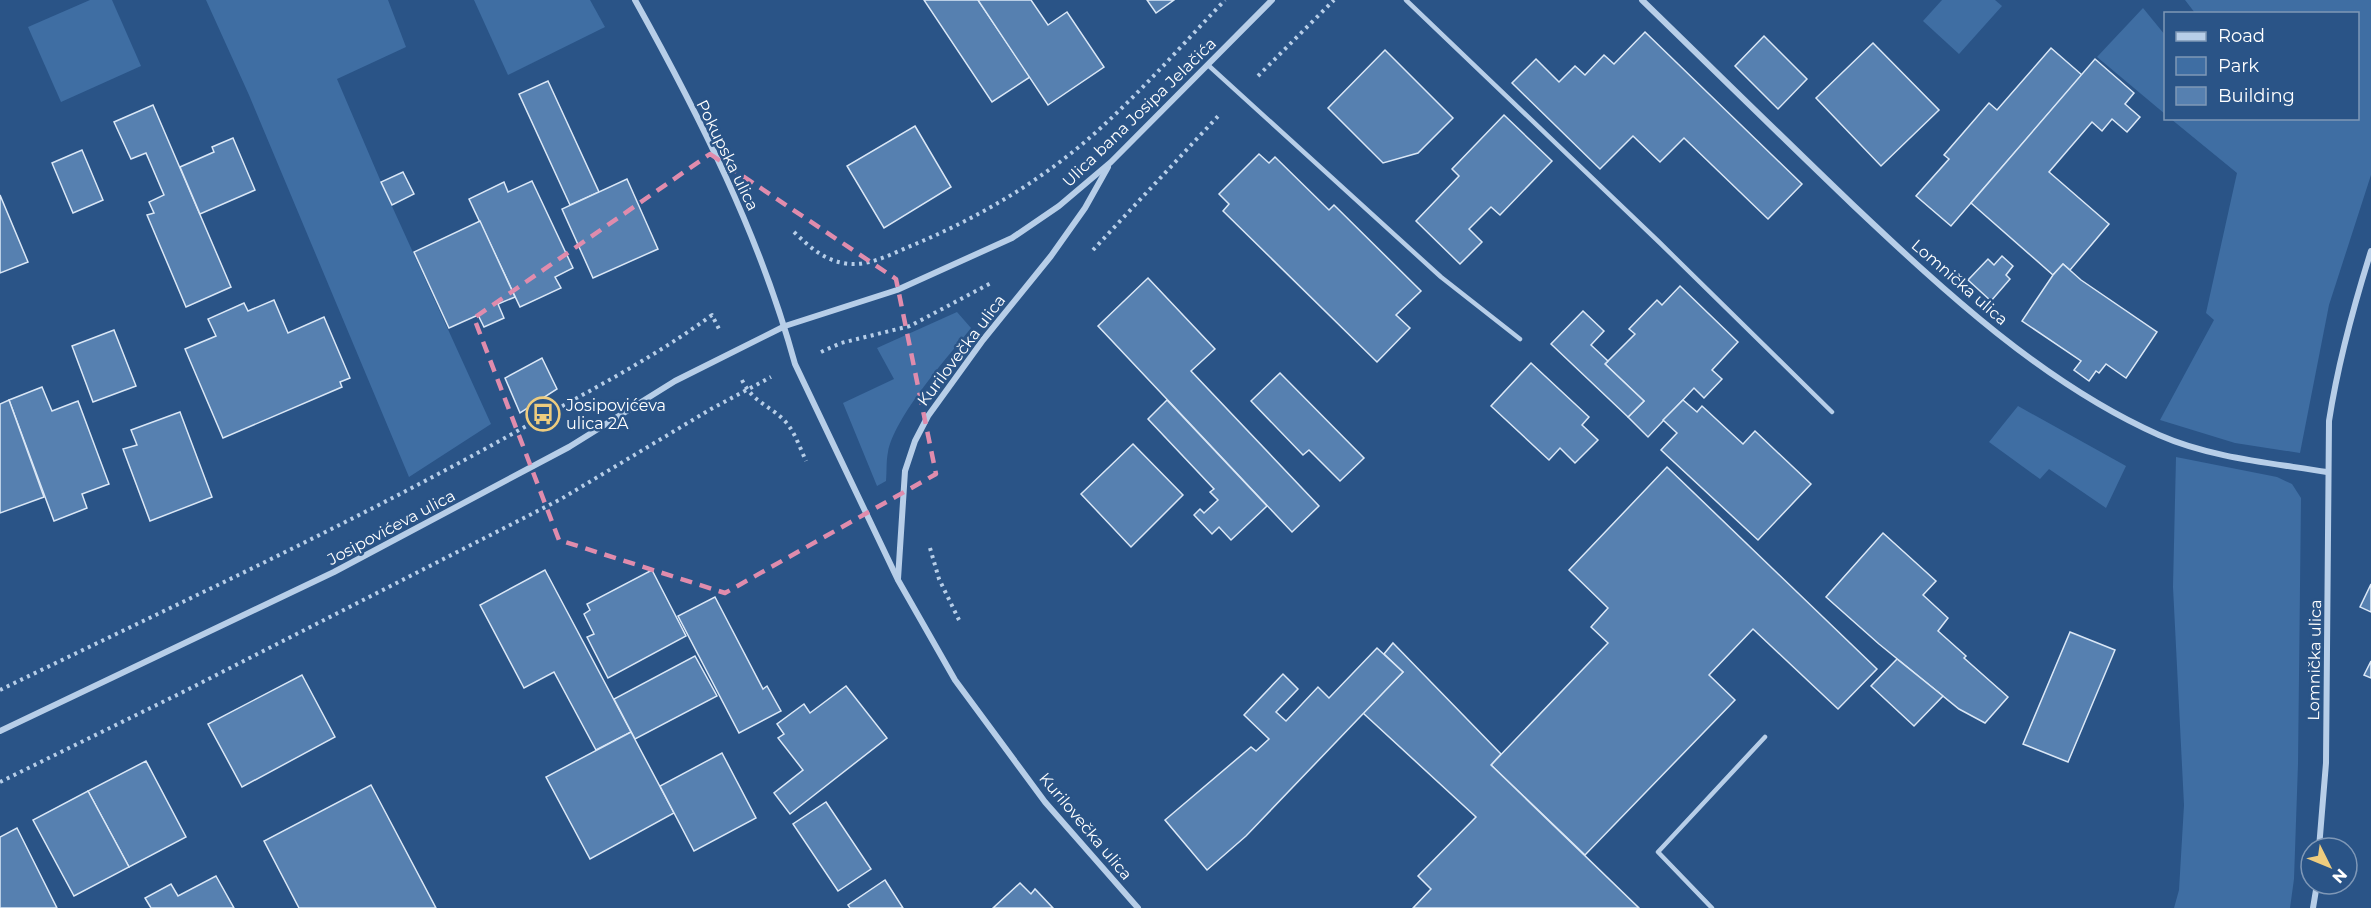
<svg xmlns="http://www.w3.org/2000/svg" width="2371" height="908" font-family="Montserrat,sans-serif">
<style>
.green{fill:#3f6ea3}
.building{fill:#5680b0;stroke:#dae7f6;stroke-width:1.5}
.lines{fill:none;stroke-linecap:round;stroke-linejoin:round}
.path{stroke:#b7cee8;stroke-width:4;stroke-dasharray:3 4.5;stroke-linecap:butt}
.lane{stroke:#b7cee8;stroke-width:4.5}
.street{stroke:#b7cee8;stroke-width:6}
.marked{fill:none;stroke:#e08cad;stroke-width:4.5;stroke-dasharray:12 8;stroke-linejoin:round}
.labels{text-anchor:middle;stroke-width:5;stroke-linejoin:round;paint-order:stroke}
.street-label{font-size:16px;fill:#fff;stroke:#2a5487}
.poi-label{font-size:16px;fill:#fff;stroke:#2a5487;text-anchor:start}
</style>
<rect width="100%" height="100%" fill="#2a5487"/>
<g class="green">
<path d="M90 0H112L141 66 61 102 28 27Z"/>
<path d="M206 0H388L406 47 337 79 381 182 491 424 409 477 249 95Z"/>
<path d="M474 0H590L605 27 508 75Z"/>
<path d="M1942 0H1995L2002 6 1959 54 1923 21Z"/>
<path d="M2185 0H2371V175L2329 305 2300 453 2235 443 2160 420 2214 320 2206 313 2237 173 2171 119 2358 118V14L2195 13Z"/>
<path d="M2143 8 2165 35V114L2097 57Z"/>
<path d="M957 312 971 328C947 358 895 416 888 452 886 461 887 471 886 481L877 486 843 403 894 379 877 348Z"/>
<path d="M2018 406 2126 466 2106 508 2049 469 2040 479 1989 442Z"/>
<path d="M2176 457 2277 477 2292 484 2301 498 2298 764 2294 879 2290 908H2174L2179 890 2184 805 2173 587Z"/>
</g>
<g class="building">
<path d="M924 0H978L1030 77 992 102Z"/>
<path d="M978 0H1031L1048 25 1067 12 1104 67 1048 105Z"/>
<path d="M1147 0H1174L1156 13Z"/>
<path d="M1645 32 1802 184 1768 219 1684 138 1660 162 1633 136 1600 169 1512 83 1536 59 1559 82 1575 66 1585 75 1604 55 1614 64Z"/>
<path d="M1764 36 1807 79 1778 109 1735 66Z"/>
<path d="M1873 43 1939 110 1881 166 1816 98Z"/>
<path d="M2051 48 2082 75 1951 226 1916 196 1949 159 1944 155 1989 103 1997 110Z"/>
<path d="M1385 50 1453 118 1418 153 1383 163 1328 108Z"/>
<path d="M2095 59 2134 93 2125 104 2140 117 2127 132 2112 119 2102 131 2092 122 2049 172 2109 224 2070 270 2063 264 2053 275 1971 203Z"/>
<path d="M548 81 599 192 570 205 519 94Z"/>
<path d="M153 105 231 287 186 307 147 215 154 213 149 202 164 195 146 153 131 159 114 122Z"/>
<path d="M1504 115 1552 161 1500 215 1491 207 1469 229 1482 242 1460 264 1416 221 1459 176 1452 169Z"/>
<path d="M915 126 951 187 884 228 847 166Z"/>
<path d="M233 138 255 190 200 214 180 167 214 152 212 147Z"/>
<path d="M82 150 103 200 73 213 52 163Z"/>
<path d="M1259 154 1269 163 1275 157 1329 210 1334 205 1421 291 1396 315 1410 328 1377 362 1223 211 1229 204 1219 194Z"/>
<path d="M403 172 414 194 392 205 381 182Z"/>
<path d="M627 179 658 249 593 278 562 209Z"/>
<path d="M532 181 573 268 555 277 561 288 520 307 469 199 504 182 508 192Z"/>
<path d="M0 195 28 262 0 273Z"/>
<path d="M480 221 515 297 498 304 504 318 484 327 478 315 449 328 414 252Z"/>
<path d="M2002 256 2013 266 2006 275 2010 279 1991 301 1968 280 1988 259 1994 265Z"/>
<path d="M2063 264 2081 280 2157 332 2126 378 2106 364 2099 373 2096 371 2089 381 2074 370 2081 361 2022 321 2053 275Z"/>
<path d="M1148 278 1215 349 1191 371 1319 506 1292 532 1098 326Z"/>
<path d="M1680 286 1738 342 1712 370 1722 379 1704 398 1694 388 1648 437 1628 417 1644 401 1605 364 1635 334 1629 329 1657 300 1662 305Z"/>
<path d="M274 300 288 333 324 317 350 378 340 382 342 387 223 438 185 349 216 336 208 319 244 303 248 311Z"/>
<path d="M1583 311 1604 331 1591 345 1608 361 1605 364 1644 401 1628 417 1551 344Z"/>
<path d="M114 330 136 386 93 402 72 346Z"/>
<path d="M542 358 557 389 520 413 505 378Z"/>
<path d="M1531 363 1589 417 1582 425 1598 440 1575 463 1560 448 1549 460 1491 406Z"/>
<path d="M1280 373 1364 458 1340 481 1309 450 1303 455 1251 401Z"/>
<path d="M42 387 52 411 78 401 109 484 82 494 87 508 54 521 9 400Z"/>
<path d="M9 400 44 497 0 513V404Z"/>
<path d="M1167 400 1267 506 1231 540 1219 527 1212 534 1194 515 1200 509 1204 513 1218 500 1210 492 1214 489 1148 419Z"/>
<path d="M1683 400 1697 412 1702 406 1743 444 1755 431 1811 484 1758 540 1661 450 1677 433 1663 420Z"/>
<path d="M180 412 212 497 150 521 123 449 137 445 131 430Z"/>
<path d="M1133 444 1183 495 1131 547 1081 494Z"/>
<path d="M1667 467 1877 669 1838 709 1753 629 1709 675 1735 700 1585 855 1491 765 1608 643 1591 627 1608 608 1569 570Z"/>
<path d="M1883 533 1936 581 1923 595 1948 618 1938 631 1966 656 1964 658 2008 697 1985 723 1959 709 1879 644 1826 597Z"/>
<path d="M545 570 631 732 596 750 554 672 524 688 480 605Z"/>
<path d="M652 570 686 636 608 678 587 637 594 634 584 614 590 610 587 604Z"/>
<path d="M2371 584V612L2360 607Z"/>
<path d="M715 597 763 689 767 686 781 711 739 733 678 616Z"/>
<path d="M2070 632 2115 650 2068 762 2023 744Z"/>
<path d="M1393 643 1501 754 1491 765 1639 908H1413L1431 889 1418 876 1476 817 1363 713 1403 672 1384 654Z"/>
<path d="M1377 648 1403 672 1246 836 1207 870 1165 820 1251 747 1256 751 1269 739 1244 715 1283 674 1298 689 1276 712 1286 721 1318 687 1329 698Z"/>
<path d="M695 656 717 696 635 739 614 699Z"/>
<path d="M1897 659 1943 696 1914 726 1871 686Z"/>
<path d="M2371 661V678L2364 675Z"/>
<path d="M302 675 335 737 242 787 208 724Z"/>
<path d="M846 686 887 738 790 814 774 793 803 770 778 738 784 734 777 724 804 704 810 713Z"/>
<path d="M631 732 674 813 590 859 546 777Z"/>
<path d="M722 753 756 818 694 851 660 786Z"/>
<path d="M146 761 186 837 129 867 88 791Z"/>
<path d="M371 785 436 908H299L264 841Z"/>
<path d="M88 791 129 867 74 896 33 820Z"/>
<path d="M826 802 871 869 838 891 793 824Z"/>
<path d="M17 828 57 908H0V837Z"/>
<path d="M216 876 234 908H151L145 898 171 884 178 896Z"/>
<path d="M885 880 903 908H850L848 905Z"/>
<path d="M1020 883 1031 894 1035 889 1053 908H993Z"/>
</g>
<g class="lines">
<g class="path">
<path d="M1258 76 1334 0"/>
<path d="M794 232C809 246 822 259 843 263 867 268 891 254 913 245 978 218 1041 181 1094 134 1141 92 1182 45 1225 0"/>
<path d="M1093 250 1221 113"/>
<path d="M821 352 841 343 910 326 991 283"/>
<path d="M742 380C754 405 774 406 789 426 796 436 801 450 806 461"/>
<path d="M930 548 939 579 959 620"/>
<path d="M0 690C175 605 351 524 521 429 585 393 652 359 712 315L719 329"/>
<path d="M0 782 185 691 561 499 711 409 771 377"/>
</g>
<g class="lane">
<path d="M1406 0 1659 242 1832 412"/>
<path d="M1208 65 1441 277 1520 339"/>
<path d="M1712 908 1658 852 1765 737"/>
</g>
<g class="street">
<path d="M635 0C699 115 760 236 795 364L898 580 955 680 1045 802 1138 908"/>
<path d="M1642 0C1712 68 1782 137 1853 205 1944 291 2044 384 2159 435 2211 458 2272 463 2327 472"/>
<path d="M898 579 905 471 915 441 928 416 983 340 1051 256 1085 208 1108 167"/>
<path d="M0 731 334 572 569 447 675 381 785 326 897 290 1012 238 1059 206 1111 162 1272 0"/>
<path d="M2319 848 2326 763 2329 421C2338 363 2353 308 2371 251"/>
<path d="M2313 908 2317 884"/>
</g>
</g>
<path class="marked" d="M710 154 896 279 936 474 725 593 559 540 474 318Z"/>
<defs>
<g id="bus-ring" transform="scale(1.725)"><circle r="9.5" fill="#2a5487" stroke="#eecc7e" stroke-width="1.5"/><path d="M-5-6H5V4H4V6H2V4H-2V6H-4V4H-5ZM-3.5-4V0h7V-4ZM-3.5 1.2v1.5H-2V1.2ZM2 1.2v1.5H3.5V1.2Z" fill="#eecc7e"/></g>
</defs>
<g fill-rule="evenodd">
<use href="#bus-ring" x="543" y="414"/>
</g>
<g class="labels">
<g class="street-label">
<text transform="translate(1139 112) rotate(-44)" y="6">Ulica bana Josipa Jelačića</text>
<text transform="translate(728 155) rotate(64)" y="6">Pokupska ulica</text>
<text transform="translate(1960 282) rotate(41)" y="6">Lomnička ulica</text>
<text transform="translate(961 350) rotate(-53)" y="6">Kurilovečka ulica</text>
<text transform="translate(391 527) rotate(-28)" y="6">Josipovićeva ulica</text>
<text transform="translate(2314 660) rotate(-89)" y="6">Lomnička ulica</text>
<text transform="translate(1086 826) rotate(50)" y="6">Kurilovečka ulica</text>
</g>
<g class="poi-label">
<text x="566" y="411">Josipovićeva<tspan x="566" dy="18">ulica 2A</tspan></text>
</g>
</g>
<rect x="2164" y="12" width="195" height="108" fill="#2a5487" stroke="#7f98b7" stroke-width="1.5"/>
<rect x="2176" y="32" width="30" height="9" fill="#b7cee8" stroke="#7f98b7" stroke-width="1.5"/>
<text x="2218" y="42" font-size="18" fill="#ffffff">Road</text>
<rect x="2176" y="57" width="30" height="18" fill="#3f6ea3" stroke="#7f98b7" stroke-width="1.5"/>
<text x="2218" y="72" font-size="18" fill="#ffffff">Park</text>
<rect x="2176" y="87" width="30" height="18" fill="#5680b0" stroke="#7f98b7" stroke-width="1.5"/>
<text x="2218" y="102" font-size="18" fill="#ffffff">Building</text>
<g transform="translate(2329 866) rotate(133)"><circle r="28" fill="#2a5487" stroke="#7f98b7" stroke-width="1.5"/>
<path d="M0-4.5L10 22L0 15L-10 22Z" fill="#eecc7e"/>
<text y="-9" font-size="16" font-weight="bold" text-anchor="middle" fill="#ffffff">N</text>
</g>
</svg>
